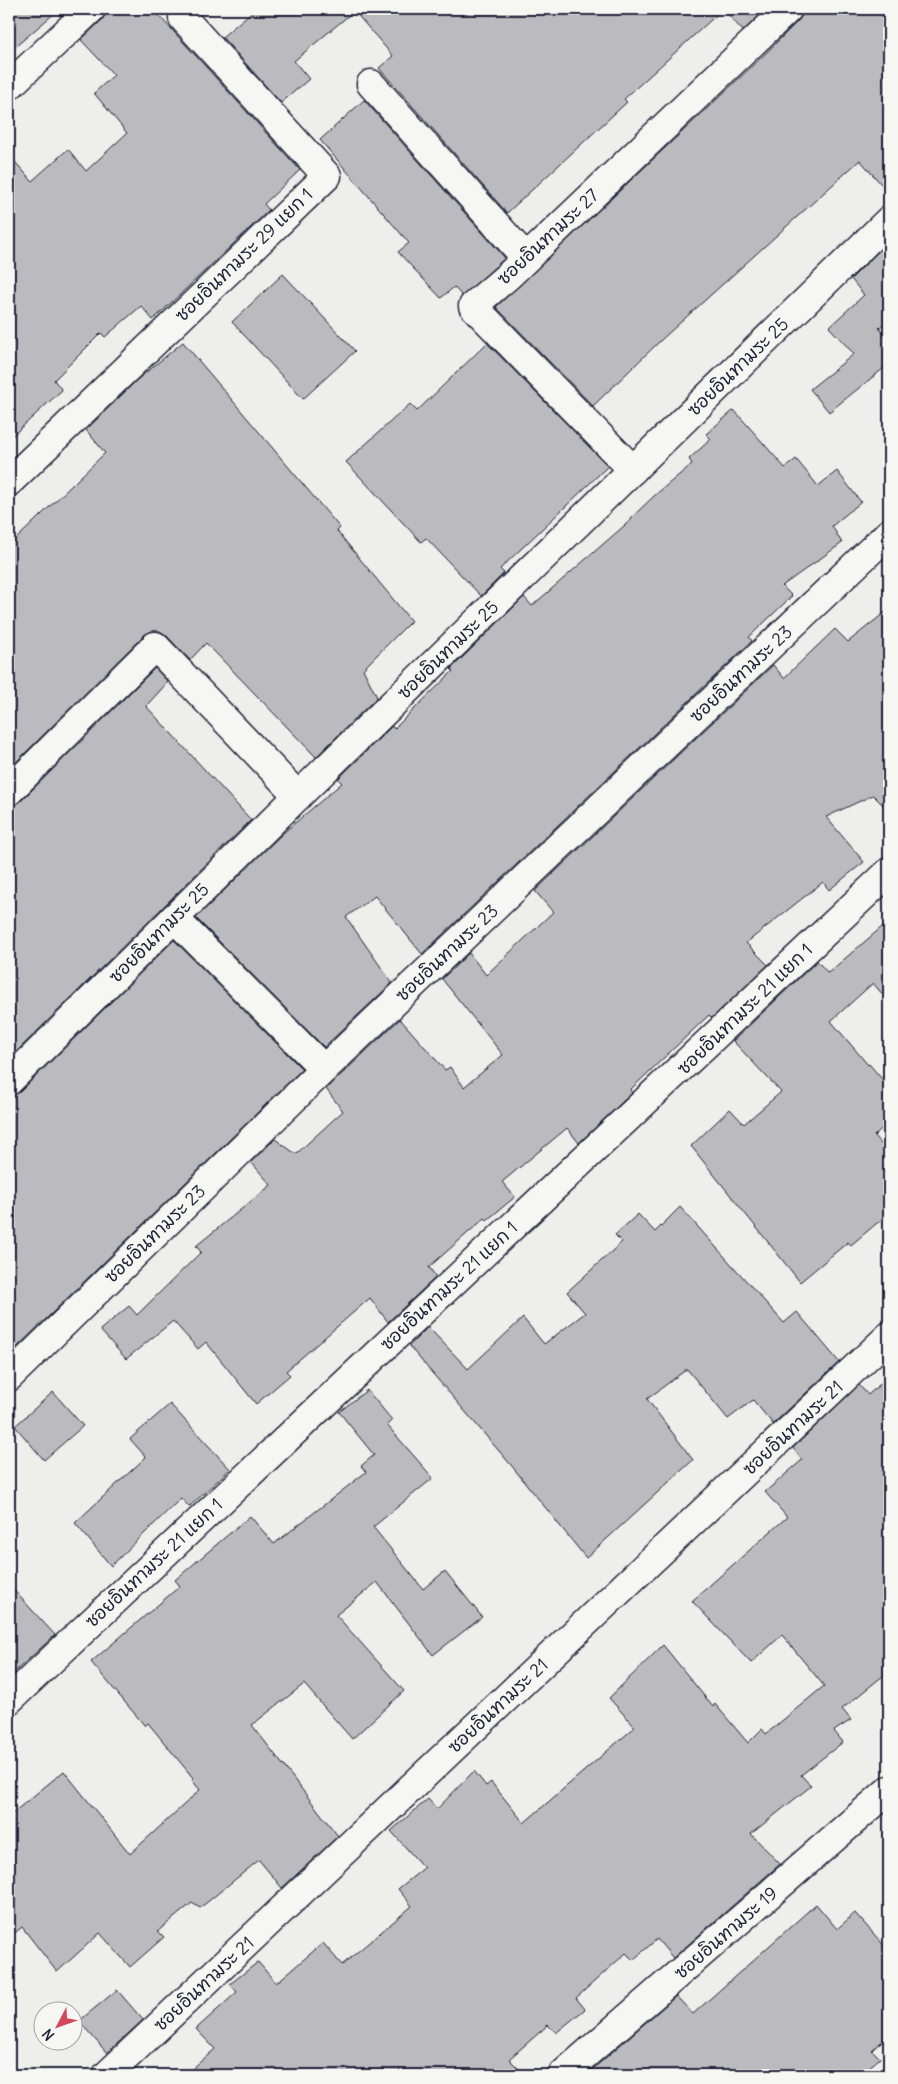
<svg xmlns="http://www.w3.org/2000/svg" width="898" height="2084" font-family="Delius,'Playpen Sans Thai',sans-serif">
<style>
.building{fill:#bbbbbf;stroke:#22223b}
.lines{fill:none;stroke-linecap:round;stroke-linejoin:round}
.minor-casing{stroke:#22223b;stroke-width:31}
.minor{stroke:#f6f6f2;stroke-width:28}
.labels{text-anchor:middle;stroke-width:4;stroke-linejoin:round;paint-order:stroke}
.street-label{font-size:18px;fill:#22223b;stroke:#f6f6f2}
</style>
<rect width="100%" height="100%" fill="#eeeeeb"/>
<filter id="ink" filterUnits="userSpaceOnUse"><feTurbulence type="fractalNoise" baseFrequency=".02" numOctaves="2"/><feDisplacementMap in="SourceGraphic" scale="10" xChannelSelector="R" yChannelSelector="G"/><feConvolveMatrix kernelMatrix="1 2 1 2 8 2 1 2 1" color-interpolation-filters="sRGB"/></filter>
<g filter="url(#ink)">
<g class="building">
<path d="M9 9H68L60 16 56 12 9 52Z"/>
<path d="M106 9H153L300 170 264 204 269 210 153 320 141 306 105 337 101 333 54 380 62 390 9 439V155L32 181 68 149 86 171 127 133 94 93 114 75 81 40 102 20 106 14Z"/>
<path d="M255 9H766L743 31 723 9 624 99 627 102 507 213 379 68 393 56 354 11 294 61 309 79 281 103 222 37Z"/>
<path d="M803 9H889V193L860 160 661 340 593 406 496 307 765 54 799 20 803 14Z"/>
<path d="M364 100 505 258 462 296 454 287 441 298 398 252 409 243 320 140Z"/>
<path d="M887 243 889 246V324L887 321 879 328 889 340V364L829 412 810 389 854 354 829 327 864 295 851 279Z"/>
<path d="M283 274 355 351 303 399 232 322Z"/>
<path d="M183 342 340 528 337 531 411 621 363 669 377 697 316 757 206 643 190 660 166 635 160 631H152L144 635 9 769V546L105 453 86 430 137 380Z"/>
<path d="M487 343 608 466 500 569 504 573 481 596 426 538 421 542 346 462 410 404 417 411Z"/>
<path d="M734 410 785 468 796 459 818 486 837 471 861 502 832 526 842 543 782 586 792 596 749 637 752 641 422 954 375 896 346 917 392 983 324 1047 196 918 282 834 342 783 338 779 392 726 394 729 453 671 451 669 524 597 532 606 632 519 631 518 654 496 692 464 689 459 711 439 706 434Z"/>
<path d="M889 609V811L873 795 826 817 864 862 829 890 823 882 746 943 768 965 712 1018 709 1015 630 1090 632 1093 579 1143 567 1128 502 1182 515 1197 487 1220 485 1218 429 1267 436 1277 388 1322 370 1298 286 1371 290 1375 256 1404 206 1342 198 1349 173 1321 126 1359 100 1330 129 1306 137 1315 201 1252 196 1246 271 1185 251 1162 275 1139 296 1154 343 1111 326 1089 400 1019 445 1070 450 1067 464 1087 503 1055 442 979 469 953 486 975 553 912 535 891 773 665 784 678 835 629 848 642Z"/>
<path d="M155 668 168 682 146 706 251 820 9 1059V806L20 802Z"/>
<path d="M889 921V1002L873 983 831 1021 868 1065 869 1064 889 1087V1121L874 1136 889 1153V1213L851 1245 848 1242 800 1282 691 1146 730 1109 744 1124 781 1092 733 1041 817 961 828 973Z"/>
<path d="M174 940 302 1069 9 1355V1096L20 1092Z"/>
<path d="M680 1207 784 1323 797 1312 839 1362 773 1424 753 1400 728 1419 687 1369 647 1399 693 1460 586 1558 511 1465 409 1346 428 1327 468 1369 523 1318 544 1344 585 1313 567 1292 622 1242 615 1235 638 1214 655 1232Z"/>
<path d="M889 1376V1671L842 1709 851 1720 834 1731 843 1742 801 1775 811 1786 751 1834 780 1864 673 1958 657 1939 633 1960 626 1953 576 1998 585 2009 556 2033 548 2025 509 2059 525 2075H185L215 2049 196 2029 237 1992 230 1984 258 1962 276 1983 323 1943 342 1965 412 1906 398 1889 424 1868 391 1831 428 1799 437 1809 474 1771 486 1786 491 1782 524 1823 635 1727 609 1698 663 1645 713 1707 715 1704 748 1743 762 1729 766 1734 824 1686 782 1635 751 1663 692 1601 787 1517 765 1492 802 1460 793 1448 859 1385 868 1395Z"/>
<path d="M367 1390 392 1420 387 1425 433 1478 373 1527 423 1589 445 1571 482 1617 433 1655 377 1582 336 1615 404 1691 352 1739 304 1684 252 1725 338 1836 282 1888 259 1860 200 1908 192 1903 158 1931 164 1937 130 1967 100 1933 57 1972 22 1927 9 1938V1816L64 1771 130 1854 200 1790 192 1780 194 1779 148 1723 145 1726 91 1662 180 1586 175 1580 250 1516 274 1544 366 1472 361 1466 374 1455 339 1412Z"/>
<path d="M53 1392 83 1426 44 1460 15 1426Z"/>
<path d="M170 1404 230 1469 189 1507 181 1498 111 1566 75 1523 146 1457 130 1439Z"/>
<path d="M9 1585 55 1635 9 1677Z"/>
<path d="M816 1904 837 1929 855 1913 889 1951V2035L872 2050 880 2058 860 2075H586L676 1996 693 2014Z"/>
<path d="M117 1990 143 2020 107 2053 79 2021Z"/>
</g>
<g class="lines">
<g class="minor-casing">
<g id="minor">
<path d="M371 84 526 258"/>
<path d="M9 86 91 9"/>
<path d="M633 470 473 306 508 276 788 9"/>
<path d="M9 482 327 176 183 18"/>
<path d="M9 791 155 646 298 796"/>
<path d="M174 918 324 1069"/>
<path d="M9 1081 298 796 889 220"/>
<path d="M9 1377 324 1069 889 533"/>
<path d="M9 1700C302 1423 597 1149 889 872"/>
<path d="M107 2075 889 1336"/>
<path d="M562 2075 889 1790"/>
</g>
</g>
<use href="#minor" class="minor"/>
</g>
</g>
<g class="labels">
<g class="street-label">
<text transform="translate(548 237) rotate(-43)" y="6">ซอยอินทามระ 27</text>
<text transform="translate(244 255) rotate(-44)" y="6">ซอยอินทามระ 29 แยก 1</text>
<text transform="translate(738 367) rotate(-44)" y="6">ซอยอินทามระ 25</text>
<text transform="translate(448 650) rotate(-44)" y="6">ซอยอินทามระ 25</text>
<text transform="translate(741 674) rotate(-43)" y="6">ซอยอินทามระ 23</text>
<text transform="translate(159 933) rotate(-45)" y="6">ซอยอินทามระ 25</text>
<text transform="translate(447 953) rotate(-43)" y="6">ซอยอินทามระ 23</text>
<text transform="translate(745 1009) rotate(-44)" y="6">ซอยอินทามระ 21 แยก 1</text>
<text transform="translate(155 1234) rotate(-44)" y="6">ซอยอินทามระ 23</text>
<text transform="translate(449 1286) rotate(-43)" y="6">ซอยอินทามระ 21 แยก 1</text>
<text transform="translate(793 1428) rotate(-43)" y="6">ซอยอินทามระ 21</text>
<text transform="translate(154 1563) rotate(-43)" y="6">ซอยอินทามระ 21 แยก 1</text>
<text transform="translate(498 1706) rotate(-43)" y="6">ซอยอินทามระ 21</text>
<text transform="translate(726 1933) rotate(-41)" y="6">ซอยอินทามระ 19</text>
<text transform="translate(204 1984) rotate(-43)" y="6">ซอยอินทามระ 21</text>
</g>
</g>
<rect width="898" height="2084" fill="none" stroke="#f6f6f2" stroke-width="30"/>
<rect x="15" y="15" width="868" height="2054" fill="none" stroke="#22223b" stroke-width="2" filter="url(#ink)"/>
<g transform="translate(58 2026) rotate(229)"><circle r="24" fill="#f6f6f2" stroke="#a1a1a9"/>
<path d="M0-4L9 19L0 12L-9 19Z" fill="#d1495b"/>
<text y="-8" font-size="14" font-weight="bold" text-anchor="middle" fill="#22223b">N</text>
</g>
</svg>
